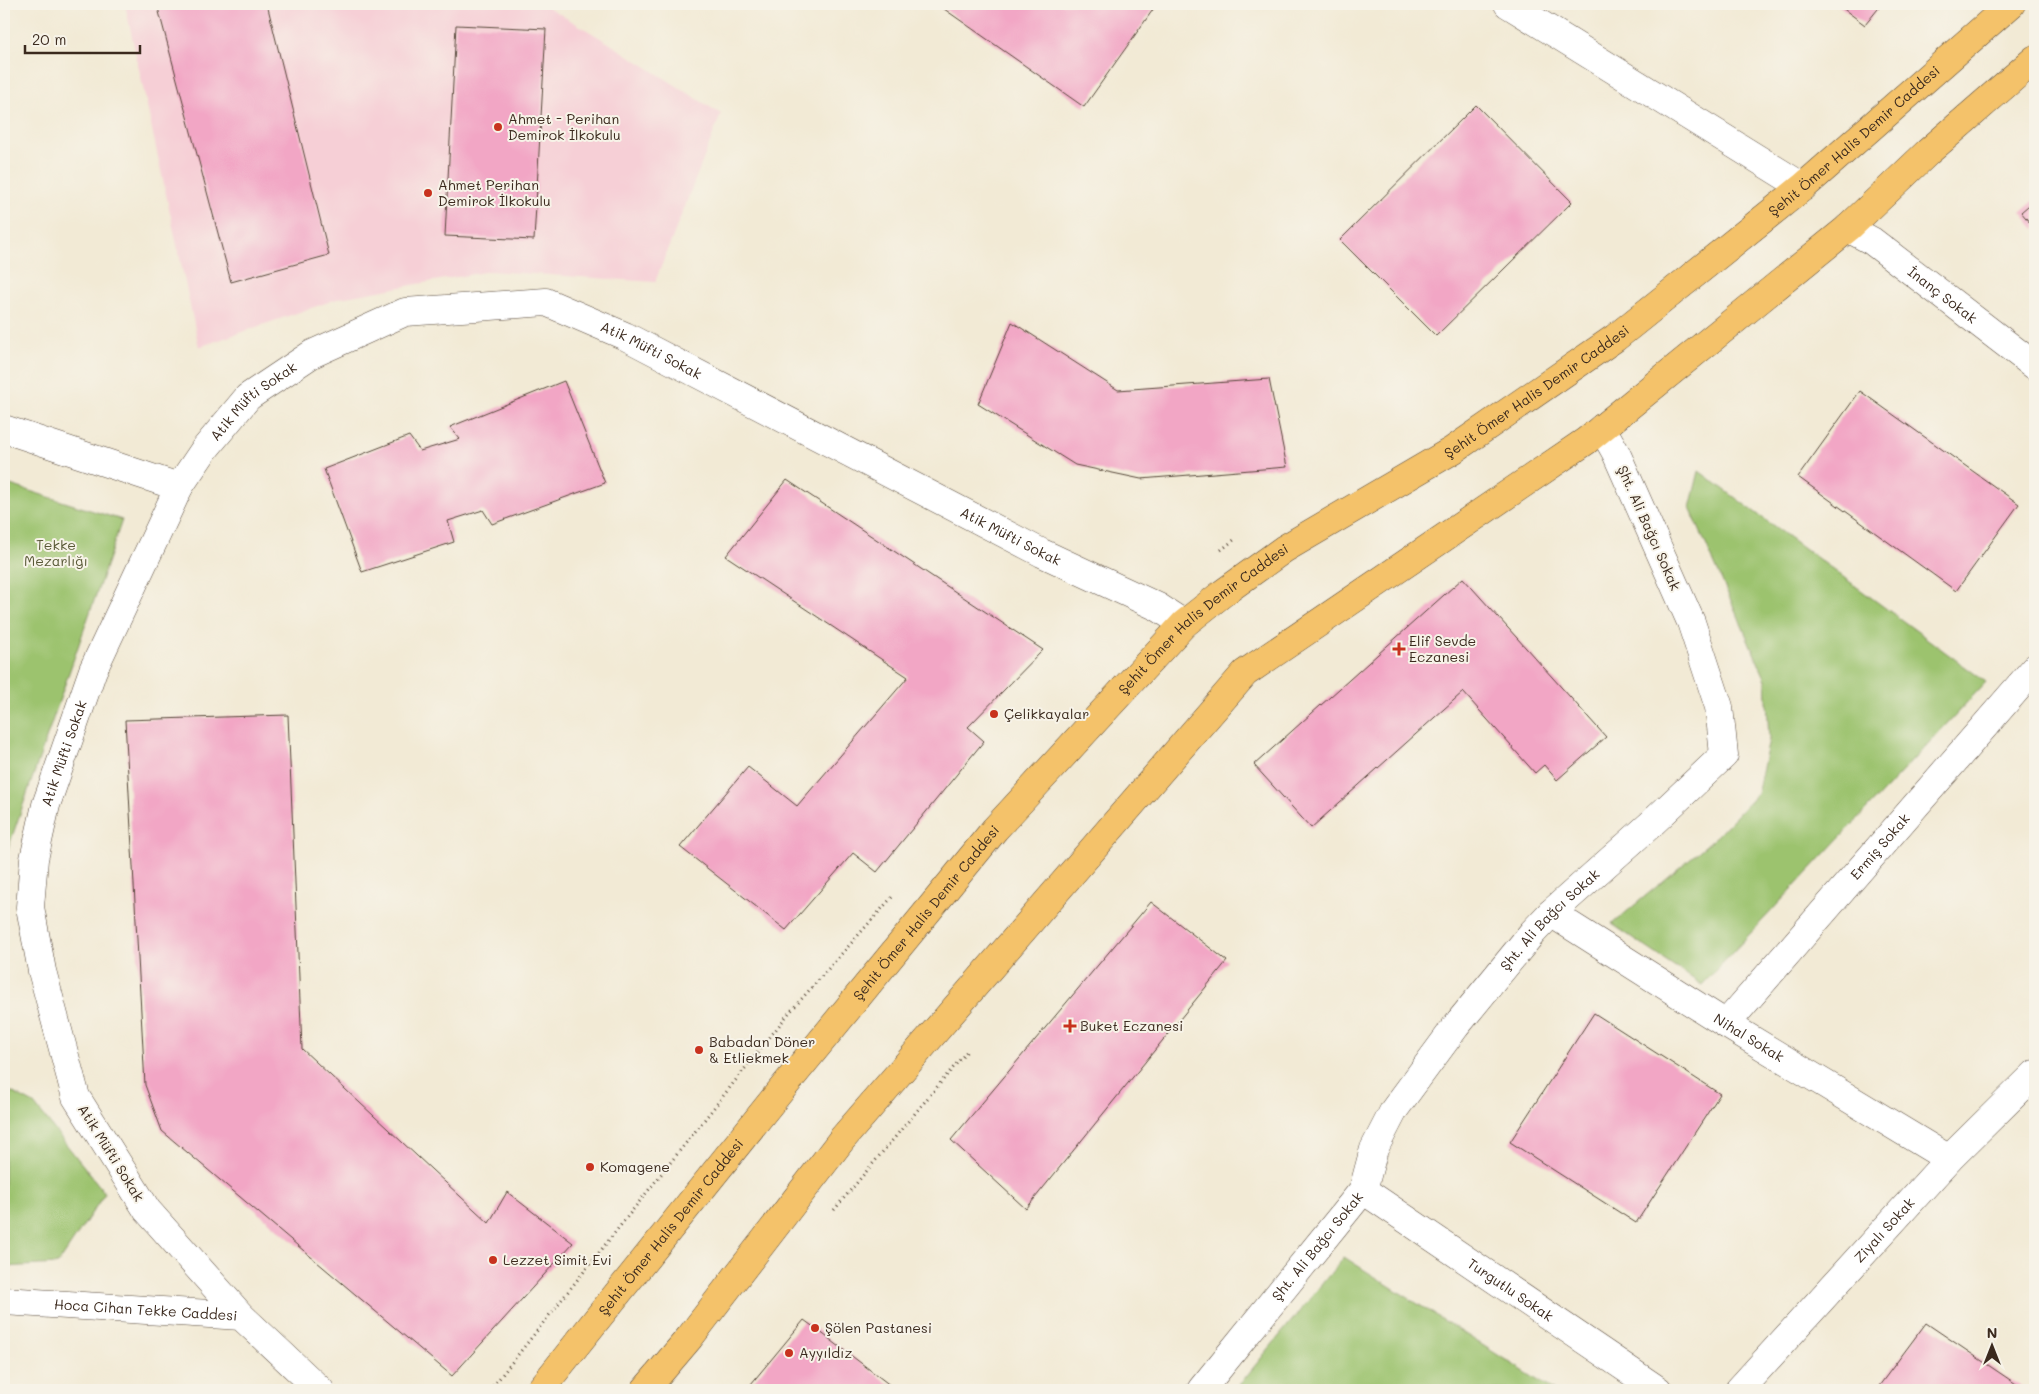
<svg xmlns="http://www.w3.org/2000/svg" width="2039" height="1394" font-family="Mali,sans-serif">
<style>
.built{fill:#f6cfd6}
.green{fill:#9cc36e;stroke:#6c7646}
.building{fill:#f2a6c5}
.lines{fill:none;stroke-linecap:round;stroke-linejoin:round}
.minor-casing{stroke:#564739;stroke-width:29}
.major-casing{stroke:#564739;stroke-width:29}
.path{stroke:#564739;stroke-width:3;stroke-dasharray:1 4;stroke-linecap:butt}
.minor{stroke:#fff;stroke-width:28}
.major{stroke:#f4c26a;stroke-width:28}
.poi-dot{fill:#c8321e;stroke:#f7f3e8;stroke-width:2}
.labels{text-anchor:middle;stroke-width:4;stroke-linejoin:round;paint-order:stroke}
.poi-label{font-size:14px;fill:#3b2a1e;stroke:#f7f3e8;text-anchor:start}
.street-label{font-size:14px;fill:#3b2a1e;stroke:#f7f3e8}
.park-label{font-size:14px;fill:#585836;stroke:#f7f3e8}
</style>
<rect width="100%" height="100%" fill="#f7f3e8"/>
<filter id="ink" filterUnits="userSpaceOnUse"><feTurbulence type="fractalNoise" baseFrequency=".02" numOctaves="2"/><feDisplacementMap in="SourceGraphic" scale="10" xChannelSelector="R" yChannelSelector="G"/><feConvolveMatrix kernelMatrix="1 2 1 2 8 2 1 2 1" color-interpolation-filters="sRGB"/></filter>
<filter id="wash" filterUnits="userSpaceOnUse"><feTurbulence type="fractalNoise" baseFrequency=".0096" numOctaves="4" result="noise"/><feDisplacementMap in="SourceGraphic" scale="20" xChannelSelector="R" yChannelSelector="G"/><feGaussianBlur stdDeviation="1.12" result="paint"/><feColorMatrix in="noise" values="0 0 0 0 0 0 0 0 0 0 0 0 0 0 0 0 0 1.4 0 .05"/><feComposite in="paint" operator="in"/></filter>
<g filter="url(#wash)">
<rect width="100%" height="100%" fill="#f2ead5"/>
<path class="built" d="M125 4H543L609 43 721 114 655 282 490 271 340 298 199 347Z"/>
<g class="green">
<path d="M1699 471 1986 682 1702 985 1612 924 1717 836 1757 794 1769 740 1766 680 1690 508Z"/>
<path d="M4 483 122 520 4 860Z"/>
<path d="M4 1088 34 1104 105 1193 58 1264 4 1267Z"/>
<path d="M1344 1257 1553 1390H1235Z"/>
</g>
<g id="blocks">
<g class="building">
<path d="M175 4H267L329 255 231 282 158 8Z"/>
<path d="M937 4H1157L1084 107Z"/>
<path d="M1837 4H1882L1865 25Z"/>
<path d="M456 25 546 29 534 240 445 236Z"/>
<path d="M1476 105 1572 202 1436 336 1340 240Z"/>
<path d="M2035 200V229L2021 212Z"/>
<path d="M1012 322 1118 390 1269 379 1287 467 1141 479 1075 465 978 404Z"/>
<path d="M564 381 605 483 492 524 483 510 448 521 454 542 362 572 324 469 409 436 420 451 460 439 450 427Z"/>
<path d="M1860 391 2019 504 1956 591 1798 477Z"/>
<path d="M787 480 1043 650 968 727 984 741 877 872 853 853 786 930 680 847 748 767 797 806 908 677 726 556Z"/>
<path d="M1463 578 1606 737 1557 780 1544 765 1535 773 1463 692 1311 828 1254 765Z"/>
<path d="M288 715 302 1049 489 1223 507 1192 573 1243 452 1376 162 1131 145 1085 125 720Z"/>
<path d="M1151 902 1227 961 1026 1209 951 1140Z"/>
<path d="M1594 1013 1720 1094 1636 1223 1510 1142Z"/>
<path d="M804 1320 815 1328 895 1389 746 1390Z"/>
<path d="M1926 1323 2025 1390H1876Z"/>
</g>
</g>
</g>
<g filter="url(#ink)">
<use href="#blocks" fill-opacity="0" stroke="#564739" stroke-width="1"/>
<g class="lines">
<g class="minor-casing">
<g id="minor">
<path d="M1508 4 1803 187"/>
<path id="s1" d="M1848 228 1872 241 2035 366"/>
<path d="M4 429 179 487"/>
<path id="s2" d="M1551 913 1726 1024 1949 1159"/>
<path id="s3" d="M1726 1024 2035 668"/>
<path id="s4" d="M1363 1190 1658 1390"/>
<path id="s5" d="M4 1301 241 1316 320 1390"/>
<path id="s6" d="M241 1316 147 1210 76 1097 42 971 30 907 34 859 46 805 93 670 179 487 204 450 248 397 312 354 405 312 546 302 625 336 1042 553 1158 607 1184 624"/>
<path id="s7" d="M1201 1390 1363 1190 1374 1149 1394 1110 1456 1026 1533 932 1551 913 1651 824 1724 755 1719 707 1691 622 1616 453 1602 428"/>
<path id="s8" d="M1739 1390 1949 1159 2035 1074"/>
</g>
</g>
<g class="major-casing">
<g id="major">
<path id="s9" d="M540 1390 773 1100 995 829 1184 624 1223 593 1284 549 1453 450 1615 338 1803 187 2011 4"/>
<path d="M645 1390 690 1337 843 1138 1245 673 1586 441 1848 228 1928 152 2035 59"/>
</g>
</g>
<g class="path">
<path d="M1221 550 1234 540"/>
<path d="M834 1210 968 1050"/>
<path d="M490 1390 789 1013 894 895"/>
</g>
<use href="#minor" class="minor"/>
<use href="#major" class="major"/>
</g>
</g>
<g class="poi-dot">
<circle cx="498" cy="127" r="5"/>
<circle cx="428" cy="193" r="5"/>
<path d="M1396.5 641.5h5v5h5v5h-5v5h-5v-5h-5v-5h5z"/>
<circle cx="994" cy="714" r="5"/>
<path d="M1067.5 1018.5h5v5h5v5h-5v5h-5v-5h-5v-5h5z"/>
<circle cx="699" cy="1050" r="5"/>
<circle cx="590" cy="1167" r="5"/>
<circle cx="493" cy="1260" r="5"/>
<circle cx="815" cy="1328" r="5"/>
<circle cx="789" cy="1353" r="5"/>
</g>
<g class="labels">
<g class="poi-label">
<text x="508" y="124">Ahmet - Perihan<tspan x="508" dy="16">Demirok İlkokulu</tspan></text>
<text x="438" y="190">Ahmet Perihan<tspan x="438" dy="16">Demirok İlkokulu</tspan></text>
<text x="1409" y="646">Elif Sevde<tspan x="1409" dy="16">Eczanesi</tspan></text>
<text x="1004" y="719">Çelikkayalar</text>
<text x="1080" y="1031">Buket Eczanesi</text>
<text x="709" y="1047">Babadan Döner<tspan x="709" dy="16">&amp; Etliekmek</tspan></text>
<text x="600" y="1172">Komagene</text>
<text x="503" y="1265">Lezzet Simit Evi</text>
<text x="825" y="1333">Şölen Pastanesi</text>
<text x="799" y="1358">Ayyıldız</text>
</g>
<g class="street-label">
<text dy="5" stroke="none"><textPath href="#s9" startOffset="1829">Şehit Ömer Halis Demir Caddesi</textPath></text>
<text dy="5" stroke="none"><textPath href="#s1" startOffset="116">İnanç Sokak</textPath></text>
<text dy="5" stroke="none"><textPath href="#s6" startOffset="1469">Atik Müfti Sokak</textPath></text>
<text dy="5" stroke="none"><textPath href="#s9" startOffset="1424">Şehit Ömer Halis Demir Caddesi</textPath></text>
<text dy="5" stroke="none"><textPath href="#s6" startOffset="1034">Atik Müfti Sokak</textPath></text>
<text transform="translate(1649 528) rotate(66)" y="5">Şht. Ali Bağcı Sokak</text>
<text dy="5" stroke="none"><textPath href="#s6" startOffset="1874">Atik Müfti Sokak</textPath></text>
<text dy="5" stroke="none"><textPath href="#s9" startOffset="1019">Şehit Ömer Halis Demir Caddesi</textPath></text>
<text dy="5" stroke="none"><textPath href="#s6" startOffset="629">Atik Müfti Sokak</textPath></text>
<text dy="5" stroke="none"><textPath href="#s3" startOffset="235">Ermiş Sokak</textPath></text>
<text dy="5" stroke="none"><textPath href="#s9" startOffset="614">Şehit Ömer Halis Demir Caddesi</textPath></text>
<text dy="5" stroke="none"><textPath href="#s7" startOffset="590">Şht. Ali Bağcı Sokak</textPath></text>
<text dy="5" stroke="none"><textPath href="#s2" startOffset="234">Nihal Sokak</textPath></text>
<text transform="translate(111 1153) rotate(58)" y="5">Atik Müfti Sokak</text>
<text dy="5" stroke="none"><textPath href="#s9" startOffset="209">Şehit Ömer Halis Demir Caddesi</textPath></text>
<text dy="5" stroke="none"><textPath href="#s8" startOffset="216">Ziyalı Sokak</textPath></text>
<text dy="5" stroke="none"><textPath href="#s7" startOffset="185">Şht. Ali Bağcı Sokak</textPath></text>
<text dy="5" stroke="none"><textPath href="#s4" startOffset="178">Turgutlu Sokak</textPath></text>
<text dy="5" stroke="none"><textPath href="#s5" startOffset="142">Hoca Cihan Tekke Caddesi</textPath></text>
</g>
<g class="park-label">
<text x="56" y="550">Tekke<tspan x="56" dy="16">Mezarlığı</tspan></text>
</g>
</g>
<rect width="2039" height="1394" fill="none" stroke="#f7f3e8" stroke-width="20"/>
<g transform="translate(1992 1346)" stroke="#f7f3e8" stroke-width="4" paint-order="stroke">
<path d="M0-4L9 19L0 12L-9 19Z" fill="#3b2a1e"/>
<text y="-8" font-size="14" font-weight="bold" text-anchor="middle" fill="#3b2a1e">N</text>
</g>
<path d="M25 45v8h115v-8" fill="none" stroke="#3b2a1e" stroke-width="2.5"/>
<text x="32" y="45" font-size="15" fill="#3b2a1e" stroke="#f7f3e8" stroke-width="4" paint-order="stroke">20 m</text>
</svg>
